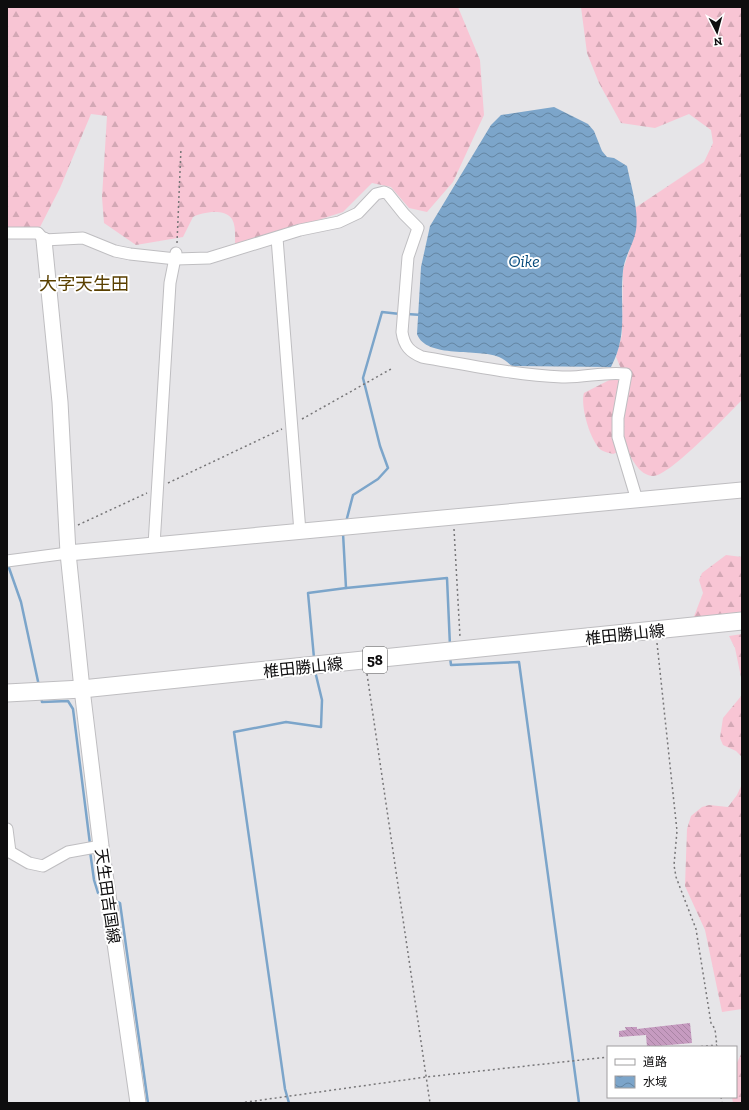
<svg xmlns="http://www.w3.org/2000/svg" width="749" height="1110" font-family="'Zilla Slab','Noto Sans JP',serif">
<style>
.forest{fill:url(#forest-firs)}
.water{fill:url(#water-waves)}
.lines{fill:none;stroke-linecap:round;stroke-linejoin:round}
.stream{stroke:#7ca5ca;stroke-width:2.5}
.building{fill:url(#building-back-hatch)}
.street-casing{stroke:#bfbec1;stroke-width:13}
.secondary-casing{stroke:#bfbec1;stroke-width:17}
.primary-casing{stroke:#bfbec1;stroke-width:19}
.path{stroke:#777678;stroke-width:1.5;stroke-dasharray:2 3;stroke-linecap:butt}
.street{stroke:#fff;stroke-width:11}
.secondary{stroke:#fff;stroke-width:15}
.primary{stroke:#fff;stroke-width:17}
.labels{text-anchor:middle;stroke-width:4;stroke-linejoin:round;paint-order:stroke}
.shield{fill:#fff;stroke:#565656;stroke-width:1}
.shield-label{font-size:15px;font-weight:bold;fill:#0e0d0e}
.street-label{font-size:16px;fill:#0e0d0e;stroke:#fff}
.water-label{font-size:17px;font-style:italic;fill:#084c7c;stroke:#fff}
.quarter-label{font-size:18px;fill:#5a4000;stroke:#fff}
</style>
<defs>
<pattern id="forest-firs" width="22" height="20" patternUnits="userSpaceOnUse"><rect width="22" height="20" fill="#f8c5d4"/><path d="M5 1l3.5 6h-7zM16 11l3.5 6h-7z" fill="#d3a8b5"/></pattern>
<pattern id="water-waves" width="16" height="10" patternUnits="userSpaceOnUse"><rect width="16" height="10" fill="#7ca5ca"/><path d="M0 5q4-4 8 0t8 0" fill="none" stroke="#6485a2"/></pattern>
<pattern id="building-back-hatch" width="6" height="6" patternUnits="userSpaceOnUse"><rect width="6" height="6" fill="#c69bc0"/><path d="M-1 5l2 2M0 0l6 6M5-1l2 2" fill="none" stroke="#a984a4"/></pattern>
</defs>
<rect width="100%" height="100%" fill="#e6e5e8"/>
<g class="forest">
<path d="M7 7H458L480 60 484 115 453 182 427 212 409 208 391 187 372 183 343 212 268 236 235 245C235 237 236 226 232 219 225 208 202 212 193 217L183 237 136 245 104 223 102 197 107 116 91 114 60 188 39 229 7 227Z"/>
<path d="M581 7H742V400C729 413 669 477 653 476 639 475 633 460 626 449L613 454C610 453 604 452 601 450 590 441 580 405 584 393L623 373 616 357 622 335 623 270 636 230 635 208 704 162 713 143 711 130 689 114 655 128 621 123 599 83 587 53Z"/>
<path d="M726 555 742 557V614L693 619 703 593 699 580 702 573Z"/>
<path d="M742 634V682L735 648 729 636Z"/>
<path d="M742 695V757L736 751 723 745 720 738 723 718Z"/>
<path d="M742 784V1009L722 1012 705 930 685 886 687 829 691 816 702 807 709 805 728 807 737 795Z"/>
<path d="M742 1052V1103H733L732 1097H736V1065Z"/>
</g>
<path class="water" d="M554 107 588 124 594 131 602 151 607 157 614 158 627 166C631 186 639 210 636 230 634 244 624 257 623 271 619 306 629 333 611 367L512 366C508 363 504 359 499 357 479 348 426 359 417 334L421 267 430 226 491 125 501 115Z"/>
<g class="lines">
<g class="stream">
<path d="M407 314 422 315"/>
<path d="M346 522 353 495 378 479 388 468 380 446 363 378 382 312 400 314"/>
<path d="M343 533 346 588 447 578 450 646"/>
<path d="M8 565 21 602 39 686"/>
<path d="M450 657 451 665 519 662 579 1103"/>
<path d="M314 658 308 593 346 588"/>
<path d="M41 696 42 702 68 701 73 709 90 844"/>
<path d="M90 851 94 880 98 893 102 895"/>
<path d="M114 900 120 903 148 1103"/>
<path d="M289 1103 285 1089 234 732 286 722 321 727 322 700 315 671"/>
</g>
</g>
<path class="building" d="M690 1023 692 1043 647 1047 646 1035 619 1037V1031L626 1030 625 1027H637V1029Z"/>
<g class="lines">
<g class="street-casing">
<g id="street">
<path d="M7 233H38L44 240 83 238 115 251 130 254 176 259 209 258 300 230 339 222 358 213 376 194 384 192 388 194 404 214 418 228 408 257 402 332C404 346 410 352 422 357 469 365 516 375 562 377 584 378 605 371 626 374L618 418V437L637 500"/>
<path d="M277 238 300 532"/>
<path d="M154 545 170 283 176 253"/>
<path d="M7 561 68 553"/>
<path d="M7 829 10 852"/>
<path d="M7 852H10L29 863 43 866 68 852 101 846"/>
</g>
</g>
<g class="secondary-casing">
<g id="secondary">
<path d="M44 240 60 402 68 553 82 689 101 846 138 1103"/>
<path d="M68 553 742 490"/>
</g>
</g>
<g class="primary-casing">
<path id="primary" d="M7 693 82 689 742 621"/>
</g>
<g class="path">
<path d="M177 243 181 148"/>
<path d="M302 419 391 369"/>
<path d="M168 483 282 429"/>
<path d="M78 525 147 493"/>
<path d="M454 529 460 637"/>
<path d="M657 643 677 831 674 865 676 877 696 929 711 1023 715 1029 717 1047"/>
<path d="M367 674 430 1103"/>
<path d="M696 1047 717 1045"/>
<path d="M721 1097 722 1103"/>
<path d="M240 1103 426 1077 608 1057"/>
</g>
<use href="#street" class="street"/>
<use href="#secondary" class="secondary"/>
<use href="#primary" class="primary"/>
</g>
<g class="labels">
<rect class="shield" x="363" y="647" width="24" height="26" rx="3"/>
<g class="shield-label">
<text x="375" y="665">58</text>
</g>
<g class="street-label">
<text transform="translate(625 634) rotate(-6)" y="6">椎田勝山線</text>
<text transform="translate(303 667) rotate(-6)" y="6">椎田勝山線</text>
<text transform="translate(108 896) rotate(82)" y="6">天生田吉国線</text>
</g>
<g class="water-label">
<text x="524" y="267">Oike</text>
</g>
<g class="quarter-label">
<text x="84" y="290">大字天生田</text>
</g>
</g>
<rect width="749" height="1110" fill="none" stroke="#0e0d0e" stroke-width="16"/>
<rect x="607" y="1046" width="130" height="52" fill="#ffffff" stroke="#9f9e9f"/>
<rect x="615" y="1059" width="20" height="6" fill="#ffffff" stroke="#9f9e9f"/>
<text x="643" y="1066" font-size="12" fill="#0e0d0e">道路</text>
<rect x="615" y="1076" width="20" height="12" fill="url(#water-waves)" stroke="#9f9e9f"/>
<text x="643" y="1086" font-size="12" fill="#0e0d0e">水域</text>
<g transform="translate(717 32) rotate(174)" stroke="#ffffff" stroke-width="3" paint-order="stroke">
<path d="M0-3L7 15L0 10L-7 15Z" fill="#0e0d0e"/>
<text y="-6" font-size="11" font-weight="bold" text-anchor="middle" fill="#0e0d0e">N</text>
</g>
</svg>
